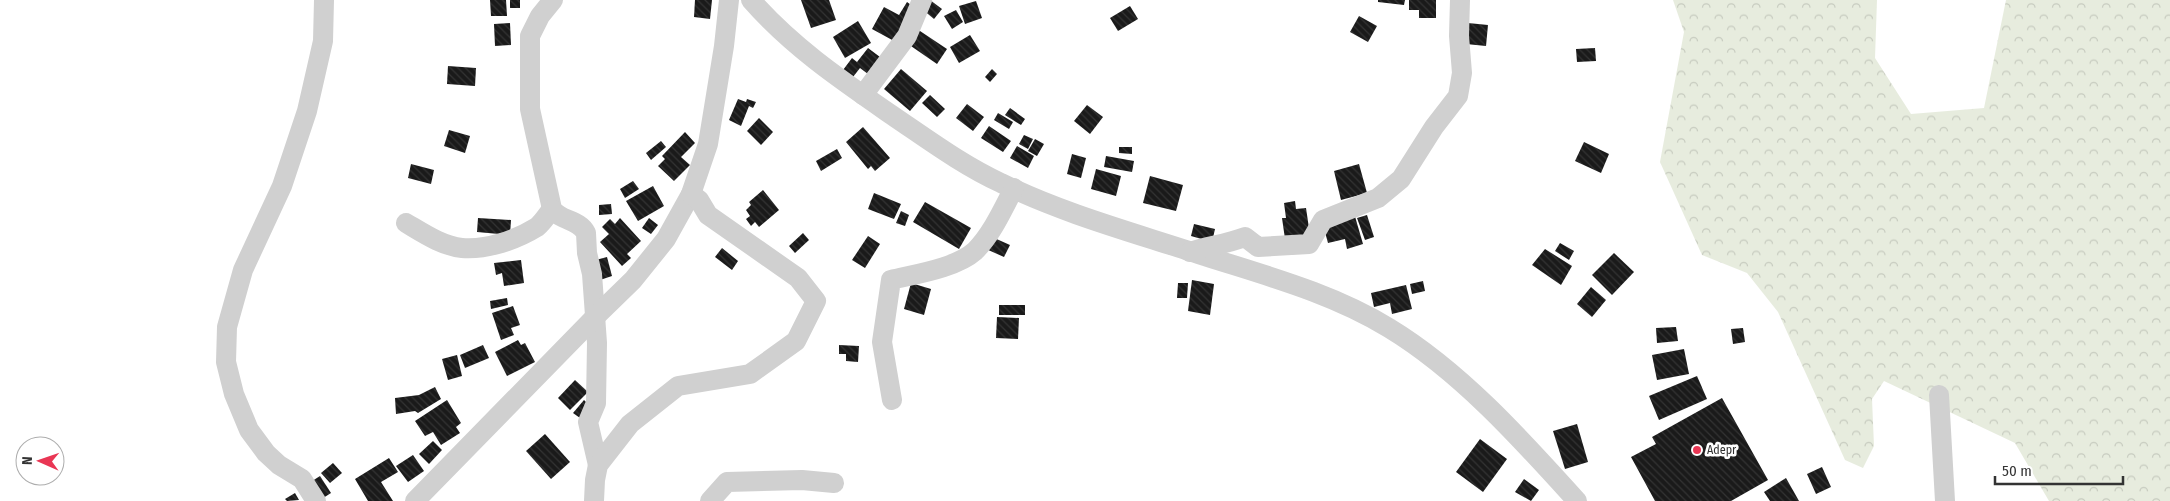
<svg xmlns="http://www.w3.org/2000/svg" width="2170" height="501" font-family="'Fira Sans Condensed',sans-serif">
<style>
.forest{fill:url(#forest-crowns)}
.building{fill:url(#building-back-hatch)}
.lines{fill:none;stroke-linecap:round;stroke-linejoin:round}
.minor{stroke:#d0d0d0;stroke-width:20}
.poi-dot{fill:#e93654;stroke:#fff;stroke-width:2}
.labels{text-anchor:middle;stroke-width:5;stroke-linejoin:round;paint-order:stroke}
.poi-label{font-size:12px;fill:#333;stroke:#fff;text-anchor:start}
</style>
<defs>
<pattern id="forest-crowns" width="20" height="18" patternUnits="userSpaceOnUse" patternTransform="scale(1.25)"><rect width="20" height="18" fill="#e7ecde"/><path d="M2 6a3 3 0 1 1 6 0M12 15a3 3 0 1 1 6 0" fill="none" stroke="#c7cbbf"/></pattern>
<pattern id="building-back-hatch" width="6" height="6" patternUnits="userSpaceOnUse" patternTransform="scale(1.25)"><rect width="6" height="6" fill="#1a1a1a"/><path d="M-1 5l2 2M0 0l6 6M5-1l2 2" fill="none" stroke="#333"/></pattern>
</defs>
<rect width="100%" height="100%" fill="#fff"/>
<path class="forest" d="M1673 0H1877L1875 58 1911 114 1984 108 2006 0H2170V501H2049L2015 443 1884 381 1872 399 1874 446 1863 468 1845 460 1778 312 1747 273 1702 255 1660 162 1684 32Z"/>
<g class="building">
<path d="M490 0H506L507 16H491Z"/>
<rect x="510" y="0" width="10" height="8"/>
<path d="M695 0H712L710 19 694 17Z"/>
<path d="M801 0H829L836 20 811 28Z"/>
<path d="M930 0 942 9 934 19 922 9Z"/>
<path d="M1378 0H1405L1404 5 1378 2Z"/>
<path d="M1409 0H1436V18H1419V10H1409Z"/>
<path d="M976 1 982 18 965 24 959 6Z"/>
<path d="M907 2 914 7 894 41 872 29 884 7 899 15Z"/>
<path d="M1130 6 1138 19 1118 31 1110 18Z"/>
<path d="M956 10 963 22 952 29 944 16Z"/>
<path d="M1359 16 1377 26 1368 42 1350 32Z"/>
<path d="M858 21 871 43 845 58 833 37Z"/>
<path d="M510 23 511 45 495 46 494 24Z"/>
<path d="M1468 23 1488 25 1486 46 1466 44Z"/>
<path d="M917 29 947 49 937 64 908 44Z"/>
<path d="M970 35 980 51 959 63 950 47Z"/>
<path d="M868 48 880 57 868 74 860 68 853 77 843 70 852 58 857 62Z"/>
<path d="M1595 48 1596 61 1577 62 1576 49Z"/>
<path d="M448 66 476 68 475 86 447 84Z"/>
<path d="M901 69 927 91 910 111 884 89Z"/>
<path d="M992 69 997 74 990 82 985 77Z"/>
<path d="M930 95 945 109 937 117 922 103Z"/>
<path d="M738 99 746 102 747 99 756 102 753 108 749 106 741 126 729 120Z"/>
<path d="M967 104 984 117 973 131 956 118Z"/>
<path d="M1087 105 1103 117 1090 134 1074 121Z"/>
<path d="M1010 108 1025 119 1021 125 1005 115Z"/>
<path d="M998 113 1013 122 1009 129 994 120Z"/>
<path d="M759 118 773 132 761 145 747 131Z"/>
<path d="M989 126 1011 141 1003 152 981 138Z"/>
<path d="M863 127 890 158 875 171 871 166 868 169 846 142Z"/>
<path d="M449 130 470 136 465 153 444 146Z"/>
<path d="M685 132 695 143 681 157 690 165 674 181 658 166 665 159 662 156Z"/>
<path d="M1024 135 1033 139 1028 149 1019 144Z"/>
<path d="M1035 139 1044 144 1037 156 1028 151Z"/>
<path d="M661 141 666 147 651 160 646 153Z"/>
<path d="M1584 142 1609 154 1601 173 1575 161Z"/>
<path d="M1017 146 1034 156 1028 168 1010 158Z"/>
<path d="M1119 147H1132V154L1119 153Z"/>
<path d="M837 149 842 158 821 171 816 161Z"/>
<path d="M1072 154 1086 158 1081 178 1067 174Z"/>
<path d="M1106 156 1134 161 1132 172 1104 167Z"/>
<path d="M411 164 434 170 431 184 408 178Z"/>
<path d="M1359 164 1367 193 1341 200 1334 171Z"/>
<path d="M1096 169 1121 176 1116 196 1091 189Z"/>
<path d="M1150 176 1183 185 1176 211 1143 203Z"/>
<path d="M633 181 639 189 625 198 620 189Z"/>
<path d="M653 186 664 206 638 221 626 201Z"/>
<path d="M763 190 779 210 759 227 755 222 751 226 746 219 750 216 746 210 751 205 749 202Z"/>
<path d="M874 193 901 204 894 219 868 209Z"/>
<path d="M1295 201 1296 209 1306 208 1310 235 1285 239 1282 218H1286L1284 203Z"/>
<path d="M925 202 971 228 959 249 913 222Z"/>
<path d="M611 204 612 214 599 215V205Z"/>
<path d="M901 211 909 215 905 226 896 223Z"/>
<path d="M1354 213 1363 244 1347 249 1345 239 1328 243 1323 225Z"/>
<path d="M1367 215 1374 237 1365 240 1357 218Z"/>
<path d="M478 218 511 220 510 235 477 232Z"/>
<path d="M620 218 641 241 627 254 631 258 622 266 600 242 609 234 602 227 610 219 615 224Z"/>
<path d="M649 218 658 225 651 234 642 228Z"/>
<path d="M1194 224 1215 229 1212 242 1191 236Z"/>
<path d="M803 233 809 240 795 253 789 246Z"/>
<path d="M868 236 880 244 865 268 852 260Z"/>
<path d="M992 237 1010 245 1004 257 986 249Z"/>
<path d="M1560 243 1574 251 1569 260 1555 251Z"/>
<path d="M722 248 738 261 732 270 715 257Z"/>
<path d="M1545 249 1572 266 1561 285 1532 265Z"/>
<path d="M1614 253 1634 272 1612 295 1592 275Z"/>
<path d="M607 257 612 276 597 281 592 261Z"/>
<path d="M521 260 524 283 504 286 502 273 496 275 494 263Z"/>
<path d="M1192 280 1214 284 1210 315 1188 311Z"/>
<path d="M1423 281 1425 291 1412 294 1410 284Z"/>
<path d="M911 283 931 289 924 315 904 309Z"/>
<path d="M1178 283H1188L1187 298H1177Z"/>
<path d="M1406 285 1412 309 1392 314 1390 303 1374 307 1371 293Z"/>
<path d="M1591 287 1606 300 1592 317 1577 304Z"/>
<path d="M507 298 508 305 491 309 490 301Z"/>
<rect x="999" y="305" width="26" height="10"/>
<path d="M513 306 520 325 511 328 514 335 501 340 492 313Z"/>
<path d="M997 317 1019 318 1018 339 996 338Z"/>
<path d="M1676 327 1678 341 1657 343 1656 328Z"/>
<path d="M1743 328 1745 342 1733 344 1731 329Z"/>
<path d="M518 340 521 345 525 343 535 362 507 376 495 352Z"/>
<path d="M483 345 489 358 465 368 460 355Z"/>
<path d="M839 345 859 346 858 362 846 361V354H839Z"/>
<path d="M1684 349 1689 374 1657 380 1652 355Z"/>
<path d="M457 355 462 376 448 380 442 359Z"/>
<path d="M1697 376 1707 399 1659 420 1649 396Z"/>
<path d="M575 380 588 392 570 410 558 398Z"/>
<path d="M435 387 441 399 418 413 415 411 396 414 395 398 419 395Z"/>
<path d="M1722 398 1768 480 1731 501H1655L1631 457 1656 444 1652 437Z"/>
<path d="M447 400 461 423 456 427 460 433 441 445 433 432 425 436 415 421Z"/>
<path d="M584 400 590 406 580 418 573 413Z"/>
<path d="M1577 424 1588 462 1565 469 1553 431Z"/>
<path d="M545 434 570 462 551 479 526 451Z"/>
<path d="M1480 439 1507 459 1483 492 1456 472Z"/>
<path d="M433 441 442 450 429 464 419 454Z"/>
<path d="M413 455 424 471 408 482 396 466Z"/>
<path d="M389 458 398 472 381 482 393 501H368L355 479Z"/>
<path d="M333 463 342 473 330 483 321 473Z"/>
<path d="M1822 467 1831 487 1816 494 1807 474Z"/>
<path d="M320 476 331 493 320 500 309 483Z"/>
<path d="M1786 478 1799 501H1770L1764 492Z"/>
<path d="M1524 479 1539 490 1531 501 1515 492Z"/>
<path d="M295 493 299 500 287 501 285 499Z"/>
</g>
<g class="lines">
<g class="minor">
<path d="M553 0 540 16 530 36V109L552 209C560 221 579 219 586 233L587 253 592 274 597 343 596 403 588 422 598 465"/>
<path d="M751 0C793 48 844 82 896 118 930 141 964 166 1001 183 1060 212 1124 230 1186 250 1255 273 1327 290 1389 328 1460 371 1521 439 1577 501"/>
<path d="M863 95 907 36 922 0"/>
<path d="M406 223C423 233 442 246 462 248 487 250 516 240 537 227 543 222 547 215 552 209"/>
<path d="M1190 252C1208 246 1227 244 1245 237L1258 247 1309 244 1323 220 1378 198 1401 179 1434 127 1458 96 1462 73 1459 36 1460 0"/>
<path d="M1939 395 1945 501"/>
<path d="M892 400 882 342 891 280C916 274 956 268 975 251 992 234 1003 209 1014 188"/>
<path d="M316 501 302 479 279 465 266 453 249 430 234 394 226 362 227 327 243 270 282 186 307 111 323 41 324 0"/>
<path d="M415 501 595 317 633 280 666 239 691 194 708 144 724 46 729 0"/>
<path d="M594 501 595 480 598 465 630 424 678 386 750 374 796 341 816 301 798 278 708 215 699 200 691 194"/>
<path d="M710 501 727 482 802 480 834 483"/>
</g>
</g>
<circle class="poi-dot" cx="1697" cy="450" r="5"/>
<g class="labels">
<g class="poi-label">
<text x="1707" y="454">Adepr</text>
</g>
</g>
<g transform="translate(40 461) rotate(272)"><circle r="24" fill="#ffffff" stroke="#adadad"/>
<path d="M0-4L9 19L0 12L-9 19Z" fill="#e93654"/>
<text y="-8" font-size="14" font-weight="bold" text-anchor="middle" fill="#333333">N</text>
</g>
<path d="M1995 476v8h128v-8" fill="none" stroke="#333333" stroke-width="2.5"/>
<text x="2002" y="476" font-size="15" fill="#333333" stroke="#ffffff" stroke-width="4" paint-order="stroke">50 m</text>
</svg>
